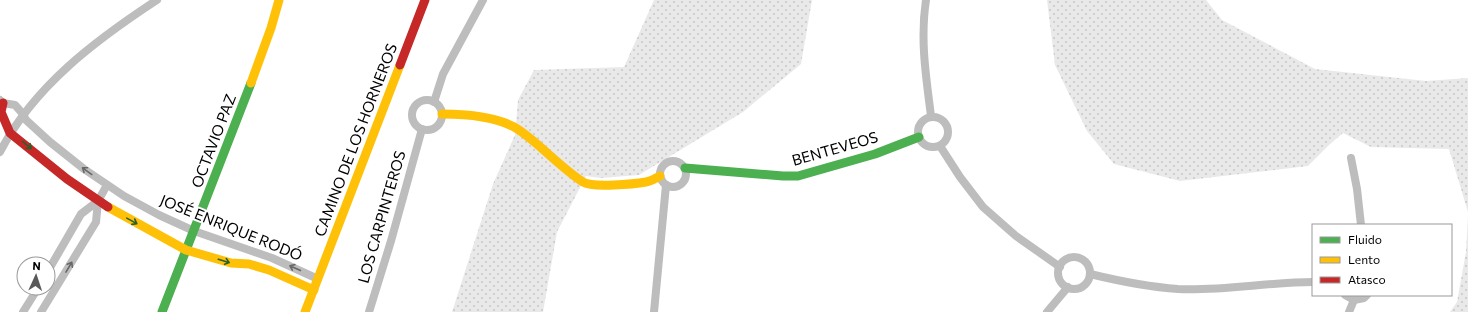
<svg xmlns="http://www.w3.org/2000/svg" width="1468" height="312" font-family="Commissioner,sans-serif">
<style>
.grass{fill:url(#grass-dots)}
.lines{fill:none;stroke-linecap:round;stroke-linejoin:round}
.street{stroke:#bdbdbd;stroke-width:8}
.fast{stroke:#4caf50;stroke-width:9}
.slow{stroke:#ffc107;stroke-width:9}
.jam{stroke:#c62828;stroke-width:9}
.oneway{stroke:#2a602c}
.oneway2{stroke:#686868}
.labels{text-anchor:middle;stroke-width:4;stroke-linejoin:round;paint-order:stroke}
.street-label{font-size:15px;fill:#000;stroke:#fff}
</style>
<defs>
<pattern id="grass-dots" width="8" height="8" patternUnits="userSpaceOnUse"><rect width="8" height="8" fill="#e9e9e9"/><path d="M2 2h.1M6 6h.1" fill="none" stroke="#c6c6c6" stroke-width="1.8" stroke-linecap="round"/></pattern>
</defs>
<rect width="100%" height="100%" fill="#fff"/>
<g class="grass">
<path d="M654 0H812L801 64 743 112 639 175 601 178 586 176 557 232 543 312H452L493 184 515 135 518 100 534 70 624 67Z"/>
<path d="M1047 0H1206L1222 20 1315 69 1426 81 1468 78V212L1449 149 1371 147 1343 133 1329 145 1308 166 1180 181 1114 164 1087 131 1055 65Z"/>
<path d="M1468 216V312H1450L1457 302 1466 252Z"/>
</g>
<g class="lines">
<g class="street">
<path d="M926 0C920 39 926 77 931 116"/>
<path d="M0 100 3 103 15 105 23 114 26 120 50 142 84 169 124 196 159 215 194 231 272 258 318 279"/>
<circle cx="427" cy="115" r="15"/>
<path d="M434 102 443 74 483 0"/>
<circle cx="933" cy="132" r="15"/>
<path d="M940 146 960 177 983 207 1016 236 1060 267"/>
<path d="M0 152C34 86 96 40 157 0"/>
<path d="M1351 158 1357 189 1361 225"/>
<circle cx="673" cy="174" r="13"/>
<circle cx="1074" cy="273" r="16"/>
<path d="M48 271 81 214 98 201"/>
<path d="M1090 274C1119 281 1148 287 1178 289 1223 291 1268 282 1313 282"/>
<path d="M1345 295 1354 300 1364 298 1367 295"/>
<path d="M23 312 38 288"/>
<path d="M41 312 96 222 98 201 107 185"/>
<path d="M369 312 391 241 422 129"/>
<path d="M654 312 666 185"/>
<path d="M1047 312 1068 287"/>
<path d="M1349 312 1354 300"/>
</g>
<g class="fast">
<path d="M685 168 783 176H798L875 154 919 137"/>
<path d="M162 312 251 83"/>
</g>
<g class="slow">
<path d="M251 83 271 28 279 0"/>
<path d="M442 114C467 114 498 116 519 130 541 145 560 167 583 182 592 188 635 184 646 182 651 181 656 178 660 176"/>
<path d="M108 207 186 250 231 263 249 264 269 270 314 290"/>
<path d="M305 312 400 65"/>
</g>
<g class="jam">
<path d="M400 65 425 0"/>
<path d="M3 103 1 112 10 133 67 179 108 207"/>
</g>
</g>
<defs><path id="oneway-shaft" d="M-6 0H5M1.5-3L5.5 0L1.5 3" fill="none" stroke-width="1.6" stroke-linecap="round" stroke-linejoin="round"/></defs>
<g class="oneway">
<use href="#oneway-shaft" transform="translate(27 145) rotate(38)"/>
<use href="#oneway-shaft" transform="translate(132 221) rotate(29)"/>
<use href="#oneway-shaft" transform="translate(224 261) rotate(17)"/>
</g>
<g class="oneway2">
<use href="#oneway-shaft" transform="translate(87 171) rotate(-144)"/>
<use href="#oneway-shaft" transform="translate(69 267) rotate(-59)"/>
<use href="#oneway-shaft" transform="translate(295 268) rotate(-156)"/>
</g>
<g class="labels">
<g class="street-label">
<text transform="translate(356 140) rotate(-69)" y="5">CAMINO DE LOS HORNEROS</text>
<text transform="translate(214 141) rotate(-69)" y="5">OCTAVIO PAZ</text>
<text transform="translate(835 149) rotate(-16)" y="5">BENTEVEOS</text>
<text transform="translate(382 217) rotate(-74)" y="5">LOS CARPINTEROS</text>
<text transform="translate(231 228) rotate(22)" y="5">JOSÉ ENRIQUE RODÓ</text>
</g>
</g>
<rect x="1312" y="224" width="140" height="72" fill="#ffffff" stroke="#999999"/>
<rect x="1320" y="237" width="20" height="6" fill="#4caf50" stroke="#999999"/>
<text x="1348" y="244" font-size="12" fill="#000000">Fluido</text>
<rect x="1320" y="257" width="20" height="6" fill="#ffc107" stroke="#999999"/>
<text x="1348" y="264" font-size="12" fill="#000000">Lento</text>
<rect x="1320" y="277" width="20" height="6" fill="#c62828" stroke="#999999"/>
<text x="1348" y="284" font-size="12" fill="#000000">Atasco</text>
<g transform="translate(36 276) rotate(3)"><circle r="19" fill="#ffffff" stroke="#999999"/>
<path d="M0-3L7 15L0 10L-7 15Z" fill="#595959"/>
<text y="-6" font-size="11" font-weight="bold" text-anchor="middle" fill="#000000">N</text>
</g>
</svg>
